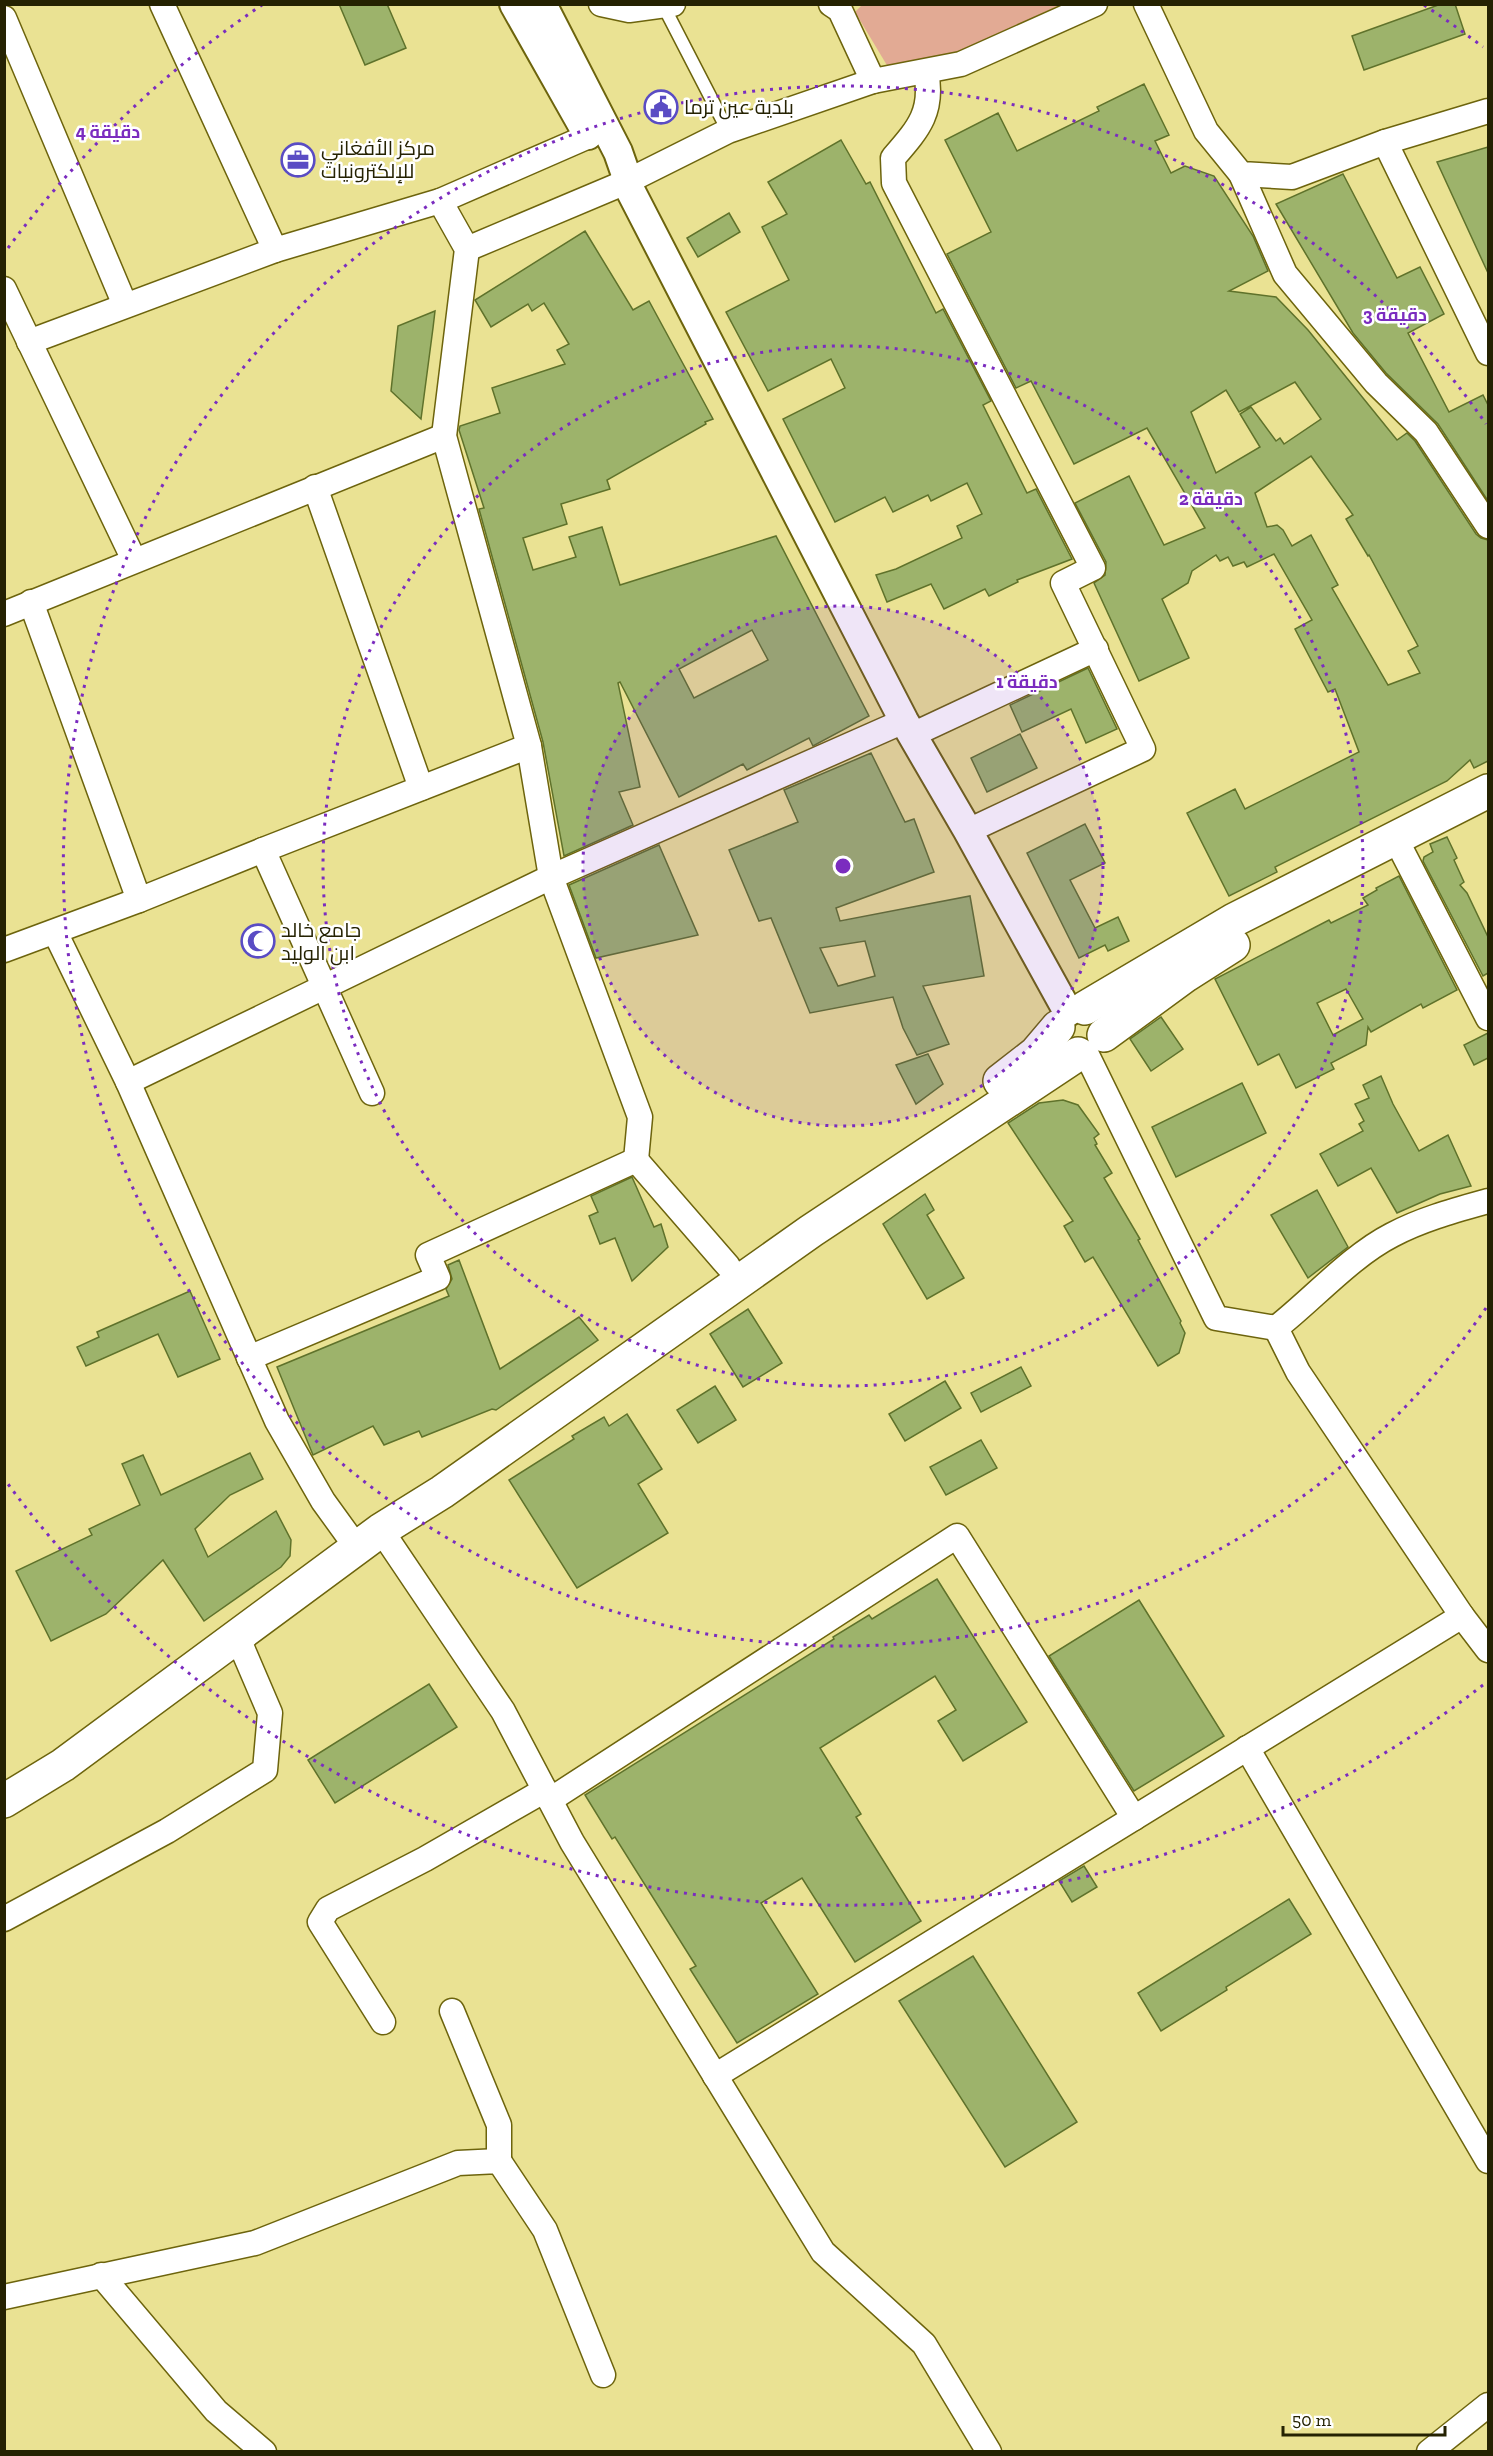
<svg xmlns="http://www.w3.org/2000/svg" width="1493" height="2456" font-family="'Zilla Slab',Cairo,serif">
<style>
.green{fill:#e2aa94}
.building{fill:#9db36b;stroke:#5f722b;stroke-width:1.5;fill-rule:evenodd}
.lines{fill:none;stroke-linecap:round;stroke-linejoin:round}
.service-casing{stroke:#6d640d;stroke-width:15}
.minor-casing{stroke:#6d640d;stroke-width:27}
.tertiary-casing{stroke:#6d640d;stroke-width:32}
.primary-casing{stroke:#6d640d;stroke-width:36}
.service{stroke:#fff;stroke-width:12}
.minor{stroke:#fff;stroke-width:24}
.tertiary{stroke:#fff;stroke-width:28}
.primary{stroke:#fff;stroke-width:33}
.ring{fill:none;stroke:#7b2cbf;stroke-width:3;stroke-dasharray:3 6}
.labels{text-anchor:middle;stroke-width:5;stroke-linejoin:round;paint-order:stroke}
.poi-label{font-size:20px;fill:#252202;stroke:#fff;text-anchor:start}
.centre{fill:#7b2cbf;stroke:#fff;stroke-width:3}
.ring-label{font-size:18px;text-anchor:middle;font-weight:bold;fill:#7b2cbf;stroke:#fff;stroke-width:5;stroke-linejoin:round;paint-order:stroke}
</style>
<rect width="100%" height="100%" fill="#eae293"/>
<path class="green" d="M863 4 1060 5 958 52 888 67 855 12Z"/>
<g class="building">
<path d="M339 4H387L406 48 365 65Z"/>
<path d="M1441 4H1455L1465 34 1364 70 1352 36Z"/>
<path d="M1144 84 1169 135 1155 141 1171 173 1185 166 1214 176 1253 236 1268 271 1229 291 1276 297 1308 330 1397 440 1407 433 1415 441 1476 534 1481 538 1488 540V761L1474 768 1470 760 1447 781 1275 867 1277 872 1229 896 1187 813 1235 789 1245 809 1359 752 1335 689 1328 692 1295 629 1312 620 1274 554 1247 567 1244 562 1233 566 1228 557 1220 561 1216 555 1192 571 1188 583 1162 599 1189 658 1139 681 1094 583 1105 575 1106 562 1075 503 1129 476 1164 545 1205 528 1147 428 1074 464 1031 381 1016 388 947 254 991 232 945 140 998 113 1017 151 1099 111 1097 107ZM1295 382 1321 419 1284 444 1280 438 1276 441 1251 407 1240 414 1260 447 1216 473 1191 412 1226 390 1239 412ZM1311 456 1353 515 1346 519 1368 556 1369 555 1418 646 1408 651 1420 673 1388 685 1332 588 1338 585 1311 535 1292 546 1283 530 1277 525 1267 527 1255 493Z"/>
<path d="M841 140 866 184 870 182 936 313 943 309 991 401 983 405 1027 493 1036 489 1072 559 1017 580 1018 582 989 596 985 589 944 609 931 584 887 602 876 575 896 569 962 538 957 526 982 514 967 483 931 501 928 495 893 512 885 497 835 522 783 419 845 388 831 359 768 391 726 312 789 280 762 227 787 214 768 182Z"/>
<path d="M1488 147V273L1437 162Z"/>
<path d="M1343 174 1397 278 1420 267 1444 314 1408 333 1449 412 1483 395 1488 405V501L1438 424 1386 373 1353 333 1276 204Z"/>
<path d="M729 213 740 232 698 257 687 238Z"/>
<path d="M585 231 633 310 649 301 713 419 705 422 706 424 607 480 610 489 561 504 567 524 523 538 533 570 576 557 569 537 602 527 620 585 776 536 869 716 813 746 809 738 747 770 743 764 679 797 620 682 618 683 640 787 619 792 633 825 564 856 543 742 479 509 484 508 459 430 460 426 500 413 492 388 565 364 557 350 569 344 544 303 532 311 528 304 491 327 475 300ZM752 630 768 660 694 698 679 669Z"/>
<path d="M435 311 433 328 421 419 391 391 398 326Z"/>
<path d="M1088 668 1117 729 1086 743 1071 709 1022 732 1010 705Z"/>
<path d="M1020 734 1037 768 987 792 971 758Z"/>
<path d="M871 753 905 822 914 819 934 872 836 908 840 921 970 896 984 976 923 986 949 1044 917 1055 903 1028 893 997 810 1013 771 918 759 921 729 850 798 822 784 790ZM865 941 875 976 838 986 820 948Z"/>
<path d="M1085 824 1105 863 1070 880 1095 928 1118 917 1129 941 1108 951 1105 945 1079 958 1027 853Z"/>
<path d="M1447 837 1457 858 1454 860 1464 882 1460 885 1467 893 1488 937V973L1483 976 1423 861 1424 857 1433 852 1430 844Z"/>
<path d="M659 845 698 935 596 958 569 885Z"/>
<path d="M1399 876 1457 990 1423 1008 1421 1004 1371 1032 1368 1027 1366 1045 1331 1063 1334 1069 1296 1088 1279 1054 1258 1065 1215 979 1329 920 1331 923 1368 905 1363 898 1377 890 1376 888ZM1346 989 1363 1019 1333 1035 1317 1003Z"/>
<path d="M1161 1017 1183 1049 1151 1071 1130 1039Z"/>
<path d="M1488 1033V1058L1474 1065 1464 1045Z"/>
<path d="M928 1054 943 1084 916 1104 896 1065Z"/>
<path d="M1381 1076 1393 1104 1419 1151 1448 1135 1471 1186 1440 1194 1397 1213 1371 1168 1338 1186 1320 1154 1363 1131 1359 1124 1364 1121 1355 1104 1369 1098 1363 1085Z"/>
<path d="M1242 1083 1266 1133 1176 1177 1152 1127Z"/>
<path d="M1063 1100 1078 1105 1099 1134 1094 1138 1097 1144 1095 1145 1112 1173 1104 1178 1140 1239 1138 1240 1181 1321 1180 1323 1185 1333 1179 1353 1158 1366 1093 1257 1085 1262 1064 1226 1073 1221 1008 1123 1039 1103Z"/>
<path d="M632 1177 654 1227 661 1224 668 1247 632 1281 615 1238 600 1244 589 1216 598 1212 591 1196Z"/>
<path d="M1317 1190 1348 1247 1308 1278 1271 1215Z"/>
<path d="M925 1194 934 1210 927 1215 964 1278 927 1299 883 1224Z"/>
<path d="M459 1260 500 1369 579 1317 598 1340 496 1410 492 1409 422 1437 419 1431 384 1445 373 1426 313 1455 277 1367 449 1296 446 1289 452 1279 448 1265Z"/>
<path d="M190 1291 220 1359 178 1377 158 1334 86 1366 77 1347 99 1337 97 1332Z"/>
<path d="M748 1309 782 1363 743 1387 710 1334Z"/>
<path d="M1021 1367 1031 1386 981 1412 971 1393Z"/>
<path d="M945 1381 961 1408 905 1441 889 1414Z"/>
<path d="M715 1386 736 1420 698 1443 677 1410Z"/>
<path d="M627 1414 662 1469 638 1484 668 1533 577 1588 509 1480 574 1439 572 1436 604 1417 609 1426Z"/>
<path d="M981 1440 997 1468 946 1495 930 1467Z"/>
<path d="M250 1453 263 1479 230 1495 195 1529 208 1557 276 1511 291 1540 290 1556 281 1567 204 1621 163 1560 106 1614 51 1641 16 1571 92 1535 89 1529 140 1505 122 1464 143 1455 161 1495Z"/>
<path d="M937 1579 1027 1722 963 1761 938 1721 956 1710 935 1676 820 1748 861 1814 856 1817 921 1921 855 1962 802 1878 761 1903 818 1994 737 2043 690 1969 696 1966 615 1837 612 1839 585 1795 834 1639 833 1637 869 1615 872 1619Z"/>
<path d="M1139 1600 1224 1736 1134 1791 1049 1656Z"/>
<path d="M429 1684 457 1727 335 1803 308 1760Z"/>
<path d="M1084 1866 1097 1887 1072 1902 1059 1881Z"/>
<path d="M1289 1899 1311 1934 1226 1987 1227 1990 1161 2031 1138 1993Z"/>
<path d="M973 1956 1077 2122 1005 2167 899 2001Z"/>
</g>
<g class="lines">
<g class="service-casing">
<path id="service" d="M664 7 728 131"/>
</g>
<g class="minor-casing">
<g id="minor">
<path d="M162 4 275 250 440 201 467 249 444 436 529 746 551 877 640 1117 636 1160"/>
<path d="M601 4 629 10 673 4"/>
<path d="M831 4 840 10 873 81"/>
<path d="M1146 4 1206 131 1241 174 1292 177 1385 142 1488 111"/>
<path d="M4 18 125 305"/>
<path d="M926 72C934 112 918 129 893 158L894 183 1093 568 1063 583 1143 749 968 831"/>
<path d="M1385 142 1488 353"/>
<path d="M1241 174 1285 274 1376 383 1426 432 1488 526"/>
<path d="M440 201 589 136"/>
<path d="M467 249 626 182 728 131 873 81 961 64 1095 4"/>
<path d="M4 289 134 560"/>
<path d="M29 342 275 250"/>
<path d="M315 487 421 788"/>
<path d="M31 602 139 900"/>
<path d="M4 614 444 436"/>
<path d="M912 735 1096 649"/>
<path d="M263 850 529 746"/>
<path d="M1403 853 1488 1018"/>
<path d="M55 932 128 1082 277 1421 323 1501 357 1548"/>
<path d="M4 950 139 900 263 850 372 1093"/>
<path d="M1086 1053 1216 1318 1276 1328"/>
<path d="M128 1082 551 877 904 721"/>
<path d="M1488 1201C1456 1210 1422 1219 1392 1235 1351 1256 1313 1299 1276 1328L1298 1372 1462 1616 1488 1650"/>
<path d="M249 1358 438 1278 428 1255 636 1160 728 1266"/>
<path d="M381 1530 503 1711 572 1842 823 2252 924 2344 989 2452"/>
<path d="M1247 1748 1488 2161"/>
<path d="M550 1800 957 1536 1134 1818"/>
<path d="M4 1919 167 1831 265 1770 270 1713 237 1636"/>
<path d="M452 2011 499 2125V2161"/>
<path d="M383 2022 320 1922 328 1909 425 1859 545 1790"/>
<path d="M715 2076 1462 1616"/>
<path d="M101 2275 216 2411 264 2452"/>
<path d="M4 2297 255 2243 458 2163 499 2161 545 2230 603 2375"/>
<path d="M1429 2452 1488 2405"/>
</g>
</g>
<g class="tertiary-casing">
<g id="tertiary">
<path d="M514 4 588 135"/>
<path d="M542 4 618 152 625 172 626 182 904 721 968 831 1068 1012"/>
</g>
</g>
<g class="primary-casing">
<g id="primary">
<path d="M1085 1008 1234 920 1488 791"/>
<path d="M1104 1035 1186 975 1233 945"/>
<path d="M1000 1081 1036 1053 1058 1027"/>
<path d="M4 1801 63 1765 381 1530 442 1492 811 1231 1078 1054"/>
</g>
</g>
<use href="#service" class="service"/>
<use href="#minor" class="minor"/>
<use href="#tertiary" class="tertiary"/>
<use href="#primary" class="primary"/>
</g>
<circle cx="843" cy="866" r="260" fill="#7b2cbf" fill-opacity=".12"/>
<g class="ring">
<circle cx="843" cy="866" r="260"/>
<circle cx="843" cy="866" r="520"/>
<path d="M1486 1308A780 780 0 1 1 1486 424"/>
<path d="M1483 1685A1039 1039 0 0 1 8 1484M8 248A1039 1039 0 0 1 262 5M1424 5A1039 1039 0 0 1 1483 47"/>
</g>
<defs>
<g id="civic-ring" transform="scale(1.725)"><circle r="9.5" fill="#fff" stroke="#5a4cc4" stroke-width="1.5"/><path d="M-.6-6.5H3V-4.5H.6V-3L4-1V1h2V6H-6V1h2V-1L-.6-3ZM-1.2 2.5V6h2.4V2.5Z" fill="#5a4cc4"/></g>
<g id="office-ring" transform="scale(1.725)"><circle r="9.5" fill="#fff" stroke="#5a4cc4" stroke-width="1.5"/><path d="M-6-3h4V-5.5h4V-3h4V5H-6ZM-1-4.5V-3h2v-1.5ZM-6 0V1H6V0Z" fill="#5a4cc4"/></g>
<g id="mosque-ring" transform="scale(1.725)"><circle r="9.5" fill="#fff" stroke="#5a4cc4" stroke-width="1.5"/><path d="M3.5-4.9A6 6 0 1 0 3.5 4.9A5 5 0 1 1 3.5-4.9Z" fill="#5a4cc4"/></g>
</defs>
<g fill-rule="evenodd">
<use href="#civic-ring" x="661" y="107"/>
<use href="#office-ring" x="298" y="160"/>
<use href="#mosque-ring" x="258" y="941"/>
</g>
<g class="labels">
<g class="poi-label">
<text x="684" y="114">بلدية عين ترما</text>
<text x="321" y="155">مركز الأفغاني<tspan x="321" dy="23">للإلكترونيات</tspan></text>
<text x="281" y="937">جامع خالد<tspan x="281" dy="23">ابن الوليد</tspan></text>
</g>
</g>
<circle cx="843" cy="866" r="9" class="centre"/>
<g class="ring-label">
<text x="108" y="138">4 دقيقة</text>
<text x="1395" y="321">3 دقيقة</text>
<text x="1211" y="505">2 دقيقة</text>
<text x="1027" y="688">1 دقيقة</text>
</g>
<rect width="1493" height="2456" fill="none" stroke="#252202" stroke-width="12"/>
<path d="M1283 2426v9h162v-9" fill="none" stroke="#252202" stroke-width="3"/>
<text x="1292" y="2426" font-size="18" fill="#252202" stroke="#ffffff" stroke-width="4.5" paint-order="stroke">50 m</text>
</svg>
